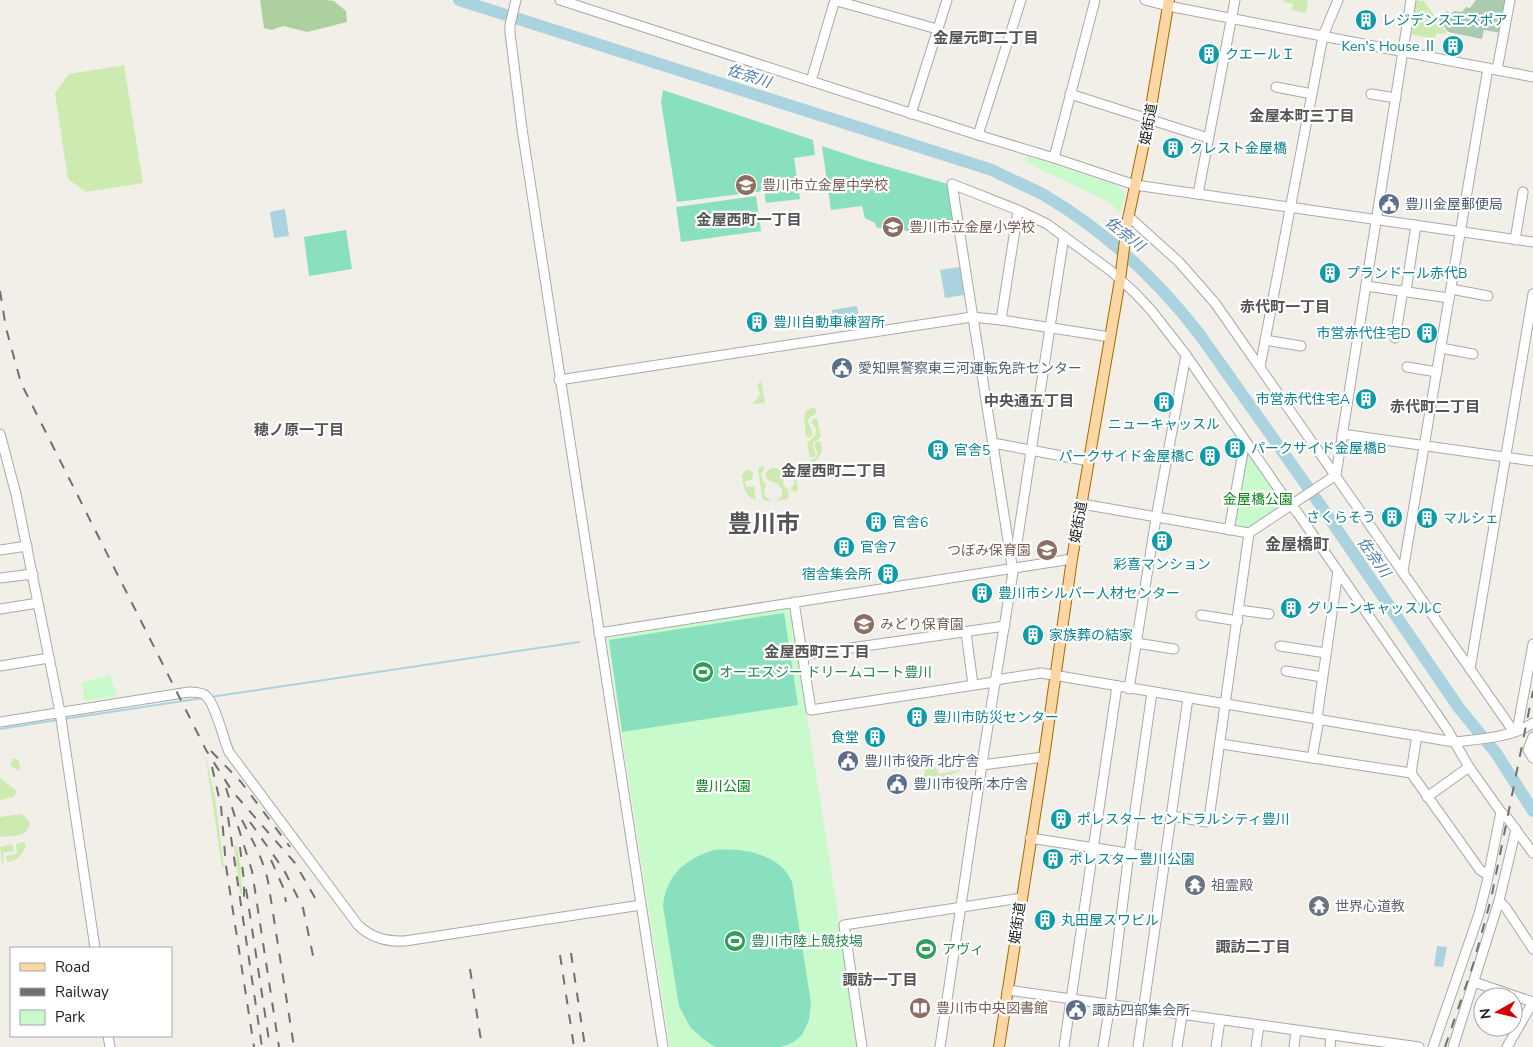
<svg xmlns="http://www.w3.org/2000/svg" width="1533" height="1047" font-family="'Nunito Sans','Noto Sans JP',sans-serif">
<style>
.grass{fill:#cdebb0}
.forest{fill:#add19e}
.cemetery{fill:#aacbaf}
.park{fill:#c8facc}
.pitch{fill:#88e0be}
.water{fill:#aad3df}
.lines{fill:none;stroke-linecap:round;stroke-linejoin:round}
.stream{stroke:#aad3df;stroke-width:2}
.river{stroke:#aad3df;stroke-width:12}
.minor-casing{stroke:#a9a9a9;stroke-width:11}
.major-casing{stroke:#a06b00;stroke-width:12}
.minor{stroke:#fff;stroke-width:9}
.major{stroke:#fcd6a4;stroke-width:10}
.rail{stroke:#707070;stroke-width:2;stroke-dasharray:10 10;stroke-linecap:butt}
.labels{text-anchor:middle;stroke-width:4.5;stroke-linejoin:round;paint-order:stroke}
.culture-label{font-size:14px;fill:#0d838f;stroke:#fff;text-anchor:start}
.street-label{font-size:14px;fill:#222;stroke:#fff}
.education-label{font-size:14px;fill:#785e54;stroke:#fff;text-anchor:start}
.service-label{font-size:14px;fill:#4e5e75;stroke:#fff;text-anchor:start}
.park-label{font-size:14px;fill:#0c8416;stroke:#fff}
.leisure-label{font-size:14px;fill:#27864d;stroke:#fff;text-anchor:start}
.worship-label{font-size:14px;fill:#5b616d;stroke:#fff;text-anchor:start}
.neighbourhood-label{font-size:15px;font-weight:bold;fill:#555;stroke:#fff}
.water-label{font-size:15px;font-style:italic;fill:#4a7aab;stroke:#fff}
.quarter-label{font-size:16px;font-weight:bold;fill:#555;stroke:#fff}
.town-label{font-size:24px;font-weight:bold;fill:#555;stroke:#fff}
</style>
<rect width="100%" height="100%" fill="#f2efe9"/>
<g class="grass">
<path d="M1284 0H1308L1306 13 1292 10 1293 4 1283 2Z"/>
<path d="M1413 0 1424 1 1447 33 1436 34 1435 39 1408 34Z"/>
<path d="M124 65 143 183 86 192 68 179 55 93 69 74Z"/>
<path d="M761 380 765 403 753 404V402C760 399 762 392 757 386Z"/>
<path d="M813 407 816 409V413L809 418 808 422 813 433 812 436 808 438 806 436 804 418 806 411Z"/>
<path d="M817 418 821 437 813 443V447L816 454 814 457 810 458 807 442 815 436 816 429 811 422 813 419Z"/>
<path d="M817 441 821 442 822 451 815 463 812 464 810 460 815 458 818 454 814 445Z"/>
<path d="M792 465 794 466 798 489 796 492 791 490V488L795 483 792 478 794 474 793 470 789 468 784 469 781 467Z"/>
<path d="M765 466 761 475 764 482 767 485C761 492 765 498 772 501H765L762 497 758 469 760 467Z"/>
<path d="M771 468C785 467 782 477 784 486L788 489 789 496 788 499 776 501 782 496V490L778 484C772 481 765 482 766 472Z"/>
<path d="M746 470 752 471 753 476 751 480 745 481 746 487 754 486 756 500C744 496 744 487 742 475Z"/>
<path d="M205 753 215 797 224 867H222Z"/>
<path d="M13 758 19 761 20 767 19 770H17L10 765Z"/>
<path d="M958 762 961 765 960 771C950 774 932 785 924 776L925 769 931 765 936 768 939 774 959 770Z"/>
<path d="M0 778 17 791 14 797 0 800Z"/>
<path d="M22 814 29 821C32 837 12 836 0 837V817Z"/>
<path d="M24 842 26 846C22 855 17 861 7 862L6 856 17 854 16 844Z"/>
<path d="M11 844 13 846V851L3 853 4 863 2 864 0 847Z"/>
<path d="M237 846 241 868 242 894H240L234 847Z"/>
</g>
<path class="forest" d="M260 0H325L334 1 346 11 347 22 307 32 283 26 272 30 264 28Z"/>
<path class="cemetery" d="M1476 0H1507L1501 33 1484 30 1482 39 1448 32 1439 19 1447 11 1451 14 1454 11 1462 12 1466 7 1470 8Z"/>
<g class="park">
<path d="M1027 156 1120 186 1119 188 1124 192 1125 195 1120 212 1107 201 1025 162Z"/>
<path d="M1247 452H1249L1284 502 1285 505 1250 529 1234 527 1233 525Z"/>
<path d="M790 608 859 1047H670L607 638Z"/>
<path d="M110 674 117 696 84 701 82 683Z"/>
</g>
<g class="pitch">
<path d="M663 90 813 140 815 155 794 158 800 199 766 203 764 191 677 202 661 102Z"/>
<path d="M822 146 864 160 948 184 954 229 914 235 898 227 877 228 875 223 865 218 862 206 831 210Z"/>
<path d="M756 196 761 231 681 242 676 207Z"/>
<path d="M346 230 352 269 309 276 304 237Z"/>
<path d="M784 613 798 705 622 732 609 640Z"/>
<path d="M714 850C742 848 780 853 792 882L811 1003 809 1020 802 1035 792 1043 781 1047H715L702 1038 690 1027 679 1006 663 906C666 875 685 859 714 850Z"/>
</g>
<g class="water">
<path d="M285 209 289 236 274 238 270 212Z"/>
<path d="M960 267 964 295 945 298 940 270Z"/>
<path d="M857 306 860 325 834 329 832 310Z"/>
<path d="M1437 946 1447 947 1443 967 1434 966Z"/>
</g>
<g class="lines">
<g class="stream">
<path d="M210 697 579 642"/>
<path d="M64 719 203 698"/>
<path d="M0 729 57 720"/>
</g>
<path class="river" d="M459 0 992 170C1009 179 1027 186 1044 195 1105 231 1157 279 1200 335L1319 503 1459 708 1496 753 1533 811"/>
<g class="minor-casing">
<g id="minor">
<path d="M516 0 510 25V33L522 129 663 1047"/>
<path d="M560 0 978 135 1054 158 1135 185 1533 242"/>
<path d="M1145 0 1168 6 1533 77"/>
<path d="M837 1 937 29"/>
<path d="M1497 70 1510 0"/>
<path d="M811 81 834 3 837 0"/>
<path d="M1276 87 1312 94"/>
<path d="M1070 94 1208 138"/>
<path d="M1371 94 1396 98"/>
<path d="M911 114 947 0"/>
<path d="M978 135 1021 0"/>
<path d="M1054 158 1095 0"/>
<path d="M1198 194 1235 0"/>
<path d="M1128 216 1179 262 1215 303 1514 732"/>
<path d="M1515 240 1523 192"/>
<path d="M1366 286 1449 298"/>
<path d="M1451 289 1488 296"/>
<path d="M1406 291 1416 225"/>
<path d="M1001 320 1018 210"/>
<path d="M1395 338 1403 290"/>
<path d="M1265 340 1301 346"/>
<path d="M1441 348 1473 354"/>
<path d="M1260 367 1323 36 1338 0"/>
<path d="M1407 367 1437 372"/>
<path d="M559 380 972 317 1001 320 1110 337"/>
<path d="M0 434 16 494 60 712 95 948"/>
<path d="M1342 434 1533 461"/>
<path d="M993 443 1089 461"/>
<path d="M1082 504 1249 533 1336 475 1411 0"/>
<path d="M1229 530 1245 441"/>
<path d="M0 550 27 546"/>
<path d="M1010 554 1013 552 1017 543 1064 236"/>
<path d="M1403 571 1488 68"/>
<path d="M0 578 33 574"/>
<path d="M794 602 811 710 988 683 1002 679 1041 673 1454 742C1479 739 1511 738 1533 723"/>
<path d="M0 609 38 603"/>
<path d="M1239 610 1269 614"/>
<path d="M1201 615 1238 621"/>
<path d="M966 632 973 685"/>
<path d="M599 633 1072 559"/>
<path d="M1136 643 1174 649"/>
<path d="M1280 646 1326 653"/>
<path d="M802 655 1005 626"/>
<path d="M0 666 49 658"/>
<path d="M1470 669 1533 294"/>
<path d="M1286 671 1322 677"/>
<path d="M1129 689 1156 518 1186 355"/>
<path d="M0 722 189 692C195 692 200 692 205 695 215 702 223 738 229 752L358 925C371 938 386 942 405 941L641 905"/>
<path d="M1517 731 1533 644"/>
<path d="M1533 737 1528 750 1533 758"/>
<path d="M1221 744 1411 773 1480 870 1488 875"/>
<path d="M1312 758 1318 725V711L1338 571"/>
<path d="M982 765 1044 757"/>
<path d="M1411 773 1417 735"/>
<path d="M1427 797 1469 767"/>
<path d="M1172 816 1206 822 1209 819 1249 533"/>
<path d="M1030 838 1166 859"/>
<path d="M1499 901 1506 908 1533 949"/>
<path d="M1474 982 1533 1002"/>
<path d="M1007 990 1419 1047"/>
<path d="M108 1036 110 1047"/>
<path d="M862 1047 844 925 1021 898"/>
<path d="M940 1047 983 757 1013 572 952 184 1018 210 1047 224 1111 271 1135 293 1151 310 1186 355 1285 498 1297 512 1447 729 1469 767 1501 812 1508 819 1533 853"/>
<path d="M1064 1047 1117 686"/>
<path d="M1103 1047 1110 1005 1129 853 1152 692"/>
<path d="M1138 1047 1188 698"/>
<path d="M1177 1047 1182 1015"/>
<path d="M1216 1047 1220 1020"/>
<path d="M1256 1047 1259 1026"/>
<path d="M1294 1047 1296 1031"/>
<path d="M1330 1047 1331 1035"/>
<path d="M1433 1047 1479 914 1487 882 1501 812"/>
<path d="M1453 1047 1499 901 1516 829"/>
<path d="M1507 1047 1533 1002"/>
</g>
</g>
<g class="major-casing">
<path id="major" d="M999 1047 1044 757 1072 559 1120 280 1127 224 1149 119 1169 0"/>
</g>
<use href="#minor" class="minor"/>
<use href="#major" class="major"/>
<g class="rail">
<path d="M0 291 6 328 21 383 206 750 232 791 295 863 318 903"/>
<path d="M211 751 241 782 290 847"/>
<path d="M212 767 221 806 226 866 254 1047"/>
<path d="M226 788 252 871 279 1047"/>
<path d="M228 817 262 1047"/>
<path d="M242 820C253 842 262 856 268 881L294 1047"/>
<path d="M250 822 284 870 303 908 315 965"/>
<path d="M240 847 244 881V897"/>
<path d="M271 860 283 887 286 902"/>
<path d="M246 889 270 1047"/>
<path d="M571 953 585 1047"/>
<path d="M560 955 574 1047"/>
<path d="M470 969 482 1047"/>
<path d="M1445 1047 1473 965 1491 899 1533 691"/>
</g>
</g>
<defs>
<g id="building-disc" transform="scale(1.125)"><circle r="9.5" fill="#0f9aa8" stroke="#fff"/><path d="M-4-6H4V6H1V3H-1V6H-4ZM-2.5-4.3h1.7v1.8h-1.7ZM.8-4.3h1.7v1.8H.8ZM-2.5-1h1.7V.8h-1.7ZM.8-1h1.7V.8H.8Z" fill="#fff"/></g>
<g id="school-disc" transform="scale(1.125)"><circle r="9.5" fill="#8d6e63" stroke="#fff"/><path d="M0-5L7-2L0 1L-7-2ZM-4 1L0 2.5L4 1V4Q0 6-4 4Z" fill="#fff"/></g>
<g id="civic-disc" transform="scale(1.125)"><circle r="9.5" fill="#5c6f8a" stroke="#fff"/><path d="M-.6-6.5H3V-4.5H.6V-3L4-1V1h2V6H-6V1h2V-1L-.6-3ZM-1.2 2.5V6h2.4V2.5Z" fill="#fff"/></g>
<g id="stadium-disc" transform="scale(1.125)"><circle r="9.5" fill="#2e9e5b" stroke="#fff"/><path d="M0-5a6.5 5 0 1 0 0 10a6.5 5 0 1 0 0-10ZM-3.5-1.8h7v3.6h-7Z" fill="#fff"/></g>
<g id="temple-disc" transform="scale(1.125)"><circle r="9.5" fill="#6b7280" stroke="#fff"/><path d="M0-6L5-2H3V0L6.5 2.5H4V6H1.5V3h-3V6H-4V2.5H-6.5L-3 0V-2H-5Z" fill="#fff"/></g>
<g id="library-disc" transform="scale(1.125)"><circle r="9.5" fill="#8d6e63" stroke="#fff"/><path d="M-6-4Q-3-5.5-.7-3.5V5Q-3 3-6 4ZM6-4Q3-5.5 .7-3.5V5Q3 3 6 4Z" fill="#fff"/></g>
</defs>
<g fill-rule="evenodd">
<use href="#building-disc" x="1366" y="20"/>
<use href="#building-disc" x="1453" y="46"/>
<use href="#building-disc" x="1209" y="54"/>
<use href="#building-disc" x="1173" y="148"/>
<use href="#school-disc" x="746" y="185"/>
<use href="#civic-disc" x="1389" y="204"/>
<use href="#school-disc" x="893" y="227"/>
<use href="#building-disc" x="1330" y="273"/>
<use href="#building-disc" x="757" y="322"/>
<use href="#building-disc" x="1427" y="333"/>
<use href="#civic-disc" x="842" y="368"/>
<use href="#building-disc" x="1366" y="399"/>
<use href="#building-disc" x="1164" y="402"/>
<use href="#building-disc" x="1235" y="448"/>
<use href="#building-disc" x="938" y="450"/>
<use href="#building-disc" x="1210" y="456"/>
<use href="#building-disc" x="1392" y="517"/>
<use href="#building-disc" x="1427" y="518"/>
<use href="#building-disc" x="876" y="522"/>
<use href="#building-disc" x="1162" y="541"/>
<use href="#building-disc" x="844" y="547"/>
<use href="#school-disc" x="1047" y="550"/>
<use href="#building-disc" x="888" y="574"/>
<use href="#building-disc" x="982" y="593"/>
<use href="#building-disc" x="1291" y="608"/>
<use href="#school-disc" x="864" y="624"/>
<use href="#building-disc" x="1033" y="635"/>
<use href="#stadium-disc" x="703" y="672"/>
<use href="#building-disc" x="917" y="717"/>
<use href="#building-disc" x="875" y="737"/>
<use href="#civic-disc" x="848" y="761"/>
<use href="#civic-disc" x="897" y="784"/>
<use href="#building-disc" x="1061" y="819"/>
<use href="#building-disc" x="1053" y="859"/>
<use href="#temple-disc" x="1195" y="885"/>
<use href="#temple-disc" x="1319" y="906"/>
<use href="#building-disc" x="1045" y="920"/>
<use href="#stadium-disc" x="735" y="941"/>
<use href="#stadium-disc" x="926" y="949"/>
<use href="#library-disc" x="920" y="1008"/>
<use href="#civic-disc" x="1076" y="1010"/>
</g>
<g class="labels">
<g class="culture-label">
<text x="1382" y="25">レジデンスエスポア</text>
<text x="1437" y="51" text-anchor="end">Ken's House Ⅱ</text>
<text x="1225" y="59">クエールＩ</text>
<text x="1189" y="153">クレスト金屋橋</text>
<text x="1346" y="278">プランドール赤代B</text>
<text x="773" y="327">豊川自動車練習所</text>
<text x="1411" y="338" text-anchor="end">市営赤代住宅D</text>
<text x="1350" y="404" text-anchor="end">市営赤代住宅A</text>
<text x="1164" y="429" text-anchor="middle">ニューキャッスル</text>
<text x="1251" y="453">パークサイド金屋橋B</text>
<text x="954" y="455">官舎5</text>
<text x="1194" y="461" text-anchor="end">パークサイド金屋橋C</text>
<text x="1376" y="522" text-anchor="end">さくらそう</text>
<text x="1443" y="523">マルシェ</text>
<text x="892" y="527">官舎6</text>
<text x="860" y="552">官舎7</text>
<text x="1162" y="569" text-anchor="middle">彩喜マンション</text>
<text x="872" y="579" text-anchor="end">宿舎集会所</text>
<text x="998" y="598">豊川市シルバー人材センター</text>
<text x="1307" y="613">グリーンキャッスルC</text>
<text x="1049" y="640">家族葬の結家</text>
<text x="933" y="722">豊川市防災センター</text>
<text x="859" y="742" text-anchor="end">食堂</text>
<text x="1077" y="824">ポレスター セントラルシティ豊川</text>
<text x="1069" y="864">ポレスター豊川公園</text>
<text x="1061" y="925">丸田屋スワビル</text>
</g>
<g class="street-label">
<text transform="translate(1148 124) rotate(-80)" y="5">姫街道</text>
<text transform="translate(1078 522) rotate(-80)" y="5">姫街道</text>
<text transform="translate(1017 923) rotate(-82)" y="5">姫街道</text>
</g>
<g class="education-label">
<text x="762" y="190">豊川市立金屋中学校</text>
<text x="909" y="232">豊川市立金屋小学校</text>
<text x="1031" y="555" text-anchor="end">つぼみ保育園</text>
<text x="880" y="629">みどり保育園</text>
<text x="936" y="1013">豊川市中央図書館</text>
</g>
<g class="service-label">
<text x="1405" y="209">豊川金屋郵便局</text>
<text x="858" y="373">愛知県警察東三河運転免許センター</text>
<text x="864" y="766">豊川市役所 北庁舎</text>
<text x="913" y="789">豊川市役所 本庁舎</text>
<text x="1092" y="1015">諏訪四部集会所</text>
</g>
<g class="park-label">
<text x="1258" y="504">金屋橋公園</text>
<text x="723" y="791">豊川公園</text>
</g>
<g class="leisure-label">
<text x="719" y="677">オーエスジー ドリームコート豊川</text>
<text x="751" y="946">豊川市陸上競技場</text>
<text x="942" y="954">アヴィ</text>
</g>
<g class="worship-label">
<text x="1211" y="890">祖霊殿</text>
<text x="1335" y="911">世界心道教</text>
</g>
<g class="neighbourhood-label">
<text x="986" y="43">金屋元町二丁目</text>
<text x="1302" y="121">金屋本町三丁目</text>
<text x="749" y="225">金屋西町一丁目</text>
<text x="1285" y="312">赤代町一丁目</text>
<text x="1029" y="406">中央通五丁目</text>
<text x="1435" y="412">赤代町二丁目</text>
<text x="299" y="435">穂ノ原一丁目</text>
<text x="834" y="476">金屋西町二丁目</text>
<text x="817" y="657">金屋西町三丁目</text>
<text x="1253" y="952">諏訪二丁目</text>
<text x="880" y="985">諏訪一丁目</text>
</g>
<g class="water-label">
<text transform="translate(749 76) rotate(18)" y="5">佐奈川</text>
<text transform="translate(1125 234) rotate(39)" y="5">佐奈川</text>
<text transform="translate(1374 557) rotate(55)" y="5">佐奈川</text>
</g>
<g class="quarter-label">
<text x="1297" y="550">金屋橋町</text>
</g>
<g class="town-label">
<text x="764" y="532">豊川市</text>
</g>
</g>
<rect x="10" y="947" width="162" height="90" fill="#ffffff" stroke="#a7a7a7"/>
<rect x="20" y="963" width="25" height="8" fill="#fcd6a4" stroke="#a7a7a7"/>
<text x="55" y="972" font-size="15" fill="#222222">Road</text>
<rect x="20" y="988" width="25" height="8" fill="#707070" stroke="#a7a7a7"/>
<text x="55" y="997" font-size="15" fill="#222222">Railway</text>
<rect x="20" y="1010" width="25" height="15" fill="#c8facc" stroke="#a7a7a7"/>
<text x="55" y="1022" font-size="15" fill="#222222">Park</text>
<g transform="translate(1498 1012) rotate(262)"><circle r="24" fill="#ffffff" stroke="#a7a7a7"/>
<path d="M0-4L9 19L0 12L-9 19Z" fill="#d40000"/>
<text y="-8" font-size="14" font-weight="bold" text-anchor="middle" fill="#222222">N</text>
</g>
</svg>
